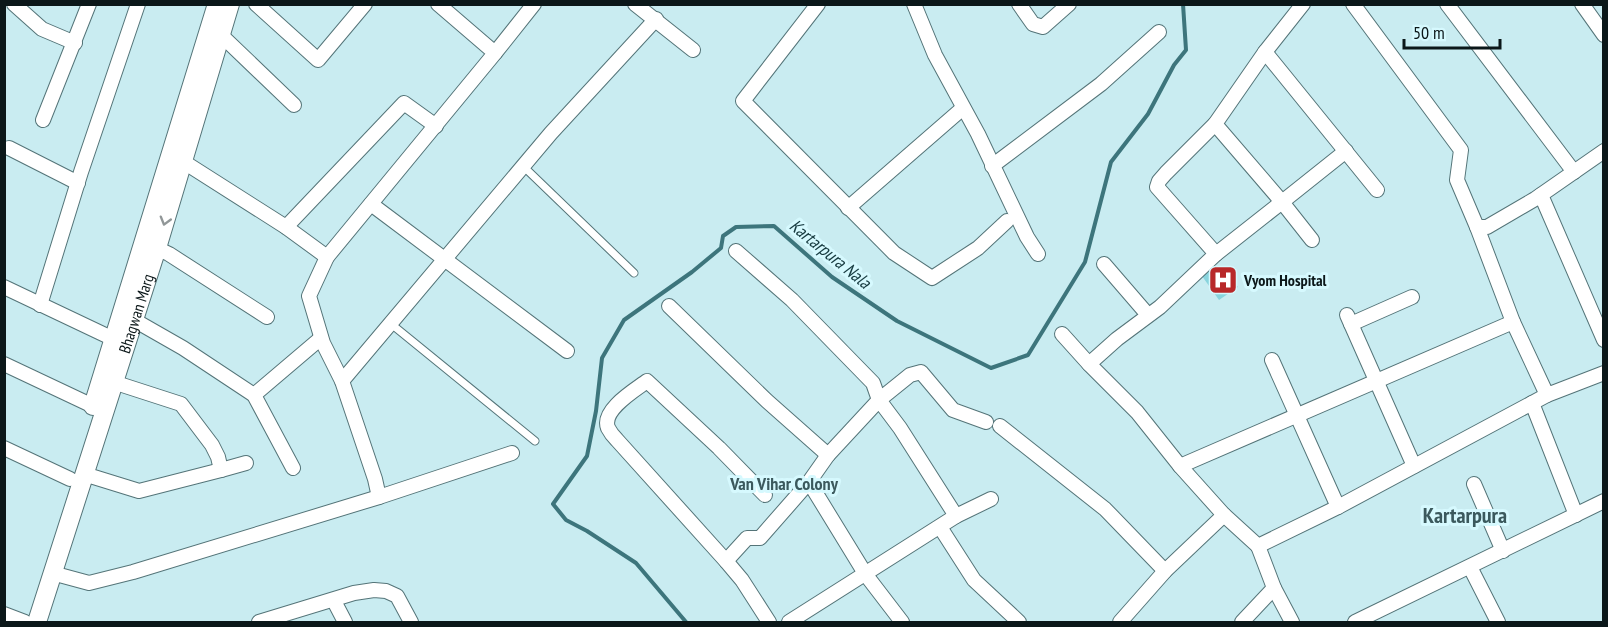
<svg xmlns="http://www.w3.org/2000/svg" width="1608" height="627" font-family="'PT Sans Narrow',sans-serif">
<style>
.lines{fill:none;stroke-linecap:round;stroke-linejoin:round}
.stream{stroke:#3d757c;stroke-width:4}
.building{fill:#89d4dd}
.lane-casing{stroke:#547478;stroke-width:9}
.street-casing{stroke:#547478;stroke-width:16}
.secondary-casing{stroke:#547478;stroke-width:20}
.lane{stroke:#fff;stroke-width:7}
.street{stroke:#fff;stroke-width:14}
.secondary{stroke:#fff;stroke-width:18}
.oneway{stroke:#919798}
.labels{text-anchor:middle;stroke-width:6;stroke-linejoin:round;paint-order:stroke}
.poi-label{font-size:16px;font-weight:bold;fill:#0b1719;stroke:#d6f9fe;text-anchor:start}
.street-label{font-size:16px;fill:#0b1719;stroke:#d6f9fe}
.water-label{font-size:18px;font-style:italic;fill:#173b40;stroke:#d6f9fe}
.neighbourhood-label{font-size:18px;font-weight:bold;fill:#3b595d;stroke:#d6f9fe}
.district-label{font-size:22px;font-weight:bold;fill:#3b595d;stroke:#d6f9fe}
</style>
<rect width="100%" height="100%" fill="#c9ecf1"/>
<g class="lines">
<path class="stream" d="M686 622 636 563 587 531 566 520 553 504 587 456 596 411 602 358 624 320 692 272 721 248 723 236 736 227 774 226 832 277 897 321 991 368 1028 355 1085 262 1111 162 1148 114 1174 65 1186 50 1183 4"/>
</g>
<path class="building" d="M1213 268 1217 274 1225 269 1238 287 1219 300 1202 276Z"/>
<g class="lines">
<g class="lane-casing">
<g id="lane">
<path d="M523 166 634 273"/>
<path d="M390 323 535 441"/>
</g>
</g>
<g class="street-casing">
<g id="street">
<path d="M14 4 42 29 75 43"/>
<path d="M256 4 318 60 365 4"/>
<path d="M635 4 693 50"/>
<path d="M818 4 743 101 894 253 932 278 978 248 1007 221"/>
<path d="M914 4 935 55 978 134 1027 237 1038 254"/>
<path d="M1019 4 1033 24 1043 27 1069 4"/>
<path d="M1353 4 1461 150 1457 180 1477 227H1487L1535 199 1604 151"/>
<path d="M1447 4 1574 172"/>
<path d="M1582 4 1604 35"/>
<path d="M221 35 294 105"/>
<path d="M1265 52 1377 190"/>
<path d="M495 53 534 4"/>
<path d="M43 120 89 4"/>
<path d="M1215 124 1166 173 1159 181 1157 187 1216 254"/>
<path d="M9 148 78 183"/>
<path d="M176 157 286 227 327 257 495 53 438 4"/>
<path d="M992 166 1101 84 1159 32"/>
<path d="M1541 195 1604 340"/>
<path d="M371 204 567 351"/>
<path d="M848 208 963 108"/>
<path d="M286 227 404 103 436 126"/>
<path d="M1477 227 1513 322"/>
<path d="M1312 240 1282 202 1346 151"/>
<path d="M150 245 169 254 267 317"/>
<path d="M736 251 792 300 873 383 879 400 910 375 921 372 953 410 986 422"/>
<path d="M327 257 309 296 323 343 342 381 375 479 379 497"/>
<path d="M1104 264 1148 315"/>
<path d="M4 287 122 343"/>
<path d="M40 305 81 172 138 4"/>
<path d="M669 306 767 401 828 455 879 400 900 428 956 516"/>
<path d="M1347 315 1414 466"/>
<path d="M134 320 183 348 254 395 293 468"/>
<path d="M1351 324 1412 297"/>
<path d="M1062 334 1089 364"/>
<path d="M1272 360 1338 507"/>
<path d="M4 364 93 406"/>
<path d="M342 381 551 133 656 19"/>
<path d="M254 395 321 338"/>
<path d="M1532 403 1576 515"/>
<path d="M1000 426 1105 509 1165 571"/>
<path d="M4 448 70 479"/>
<path d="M828 455 809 482 866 575 902 622"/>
<path d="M1180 466 1513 322 1547 395 1604 373"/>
<path d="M221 470 246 463"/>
<path d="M84 474 139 491 221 470 218 457 212 445 181 404 113 382"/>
<path d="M1474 484 1503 551"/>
<path d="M765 495 719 448 647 381C635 390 601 410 608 428 610 432 614 437 617 440L726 561 742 580 769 622"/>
<path d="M1224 515 1258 546 1338 507 1547 395"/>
<path d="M940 527 974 580 1019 622"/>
<path d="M726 561 747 538H760L809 482"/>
<path d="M1470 567 1498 622"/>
<path d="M52 573 89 583 133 572 379 497 512 453"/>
<path d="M1274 588 1292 622"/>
<path d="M334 601 345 622"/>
<path d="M4 614 25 622"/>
<path d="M259 622 354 593 374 590 386 591 397 596 411 622"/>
<path d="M789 622 956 516 991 499"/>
<path d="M1120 622 1165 571 1224 515 1180 466 1137 412 1089 364 1117 339 1160 307 1216 254 1282 202 1215 124 1265 52 1303 4"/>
<path d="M1242 622 1274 588 1258 546"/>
<path d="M1355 622 1604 501"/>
</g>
</g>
<g class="secondary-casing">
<g id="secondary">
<path d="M93 406 217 4"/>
<path id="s1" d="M37 622 157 248 230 4"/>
</g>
</g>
<use href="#lane" class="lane"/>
<use href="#street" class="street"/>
<use href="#secondary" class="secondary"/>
</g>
<defs><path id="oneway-chevron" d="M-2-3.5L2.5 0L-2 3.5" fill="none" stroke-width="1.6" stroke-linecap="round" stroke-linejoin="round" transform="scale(1.5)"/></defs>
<use class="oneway" href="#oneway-chevron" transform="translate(165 221) rotate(106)"/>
<defs>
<g id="hospital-square" transform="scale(1.5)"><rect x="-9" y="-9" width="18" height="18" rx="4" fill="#b82829" stroke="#d6f9fe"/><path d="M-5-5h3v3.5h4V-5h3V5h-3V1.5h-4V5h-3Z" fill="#fff"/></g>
</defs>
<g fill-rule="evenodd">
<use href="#hospital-square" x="1223" y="280"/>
</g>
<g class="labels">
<g class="poi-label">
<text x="1244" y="286">Vyom Hospital</text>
</g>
<g class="street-label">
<text dy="6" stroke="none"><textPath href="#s1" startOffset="324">Bhagwan Marg</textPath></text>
</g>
<g class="water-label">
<text transform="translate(830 254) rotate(39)" y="6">Kartarpura Nala</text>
</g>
<g class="neighbourhood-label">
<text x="784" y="490">Van Vihar Colony</text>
</g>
<g class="district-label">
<text x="1465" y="523">Kartarpura</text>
</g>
</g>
<rect width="1608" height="627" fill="none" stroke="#0b1719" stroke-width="12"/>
<path d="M1404 39v9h96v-9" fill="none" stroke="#0b1719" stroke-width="3"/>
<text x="1413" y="39" font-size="18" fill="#0b1719" stroke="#d6f9fe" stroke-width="4.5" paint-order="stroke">50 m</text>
</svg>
